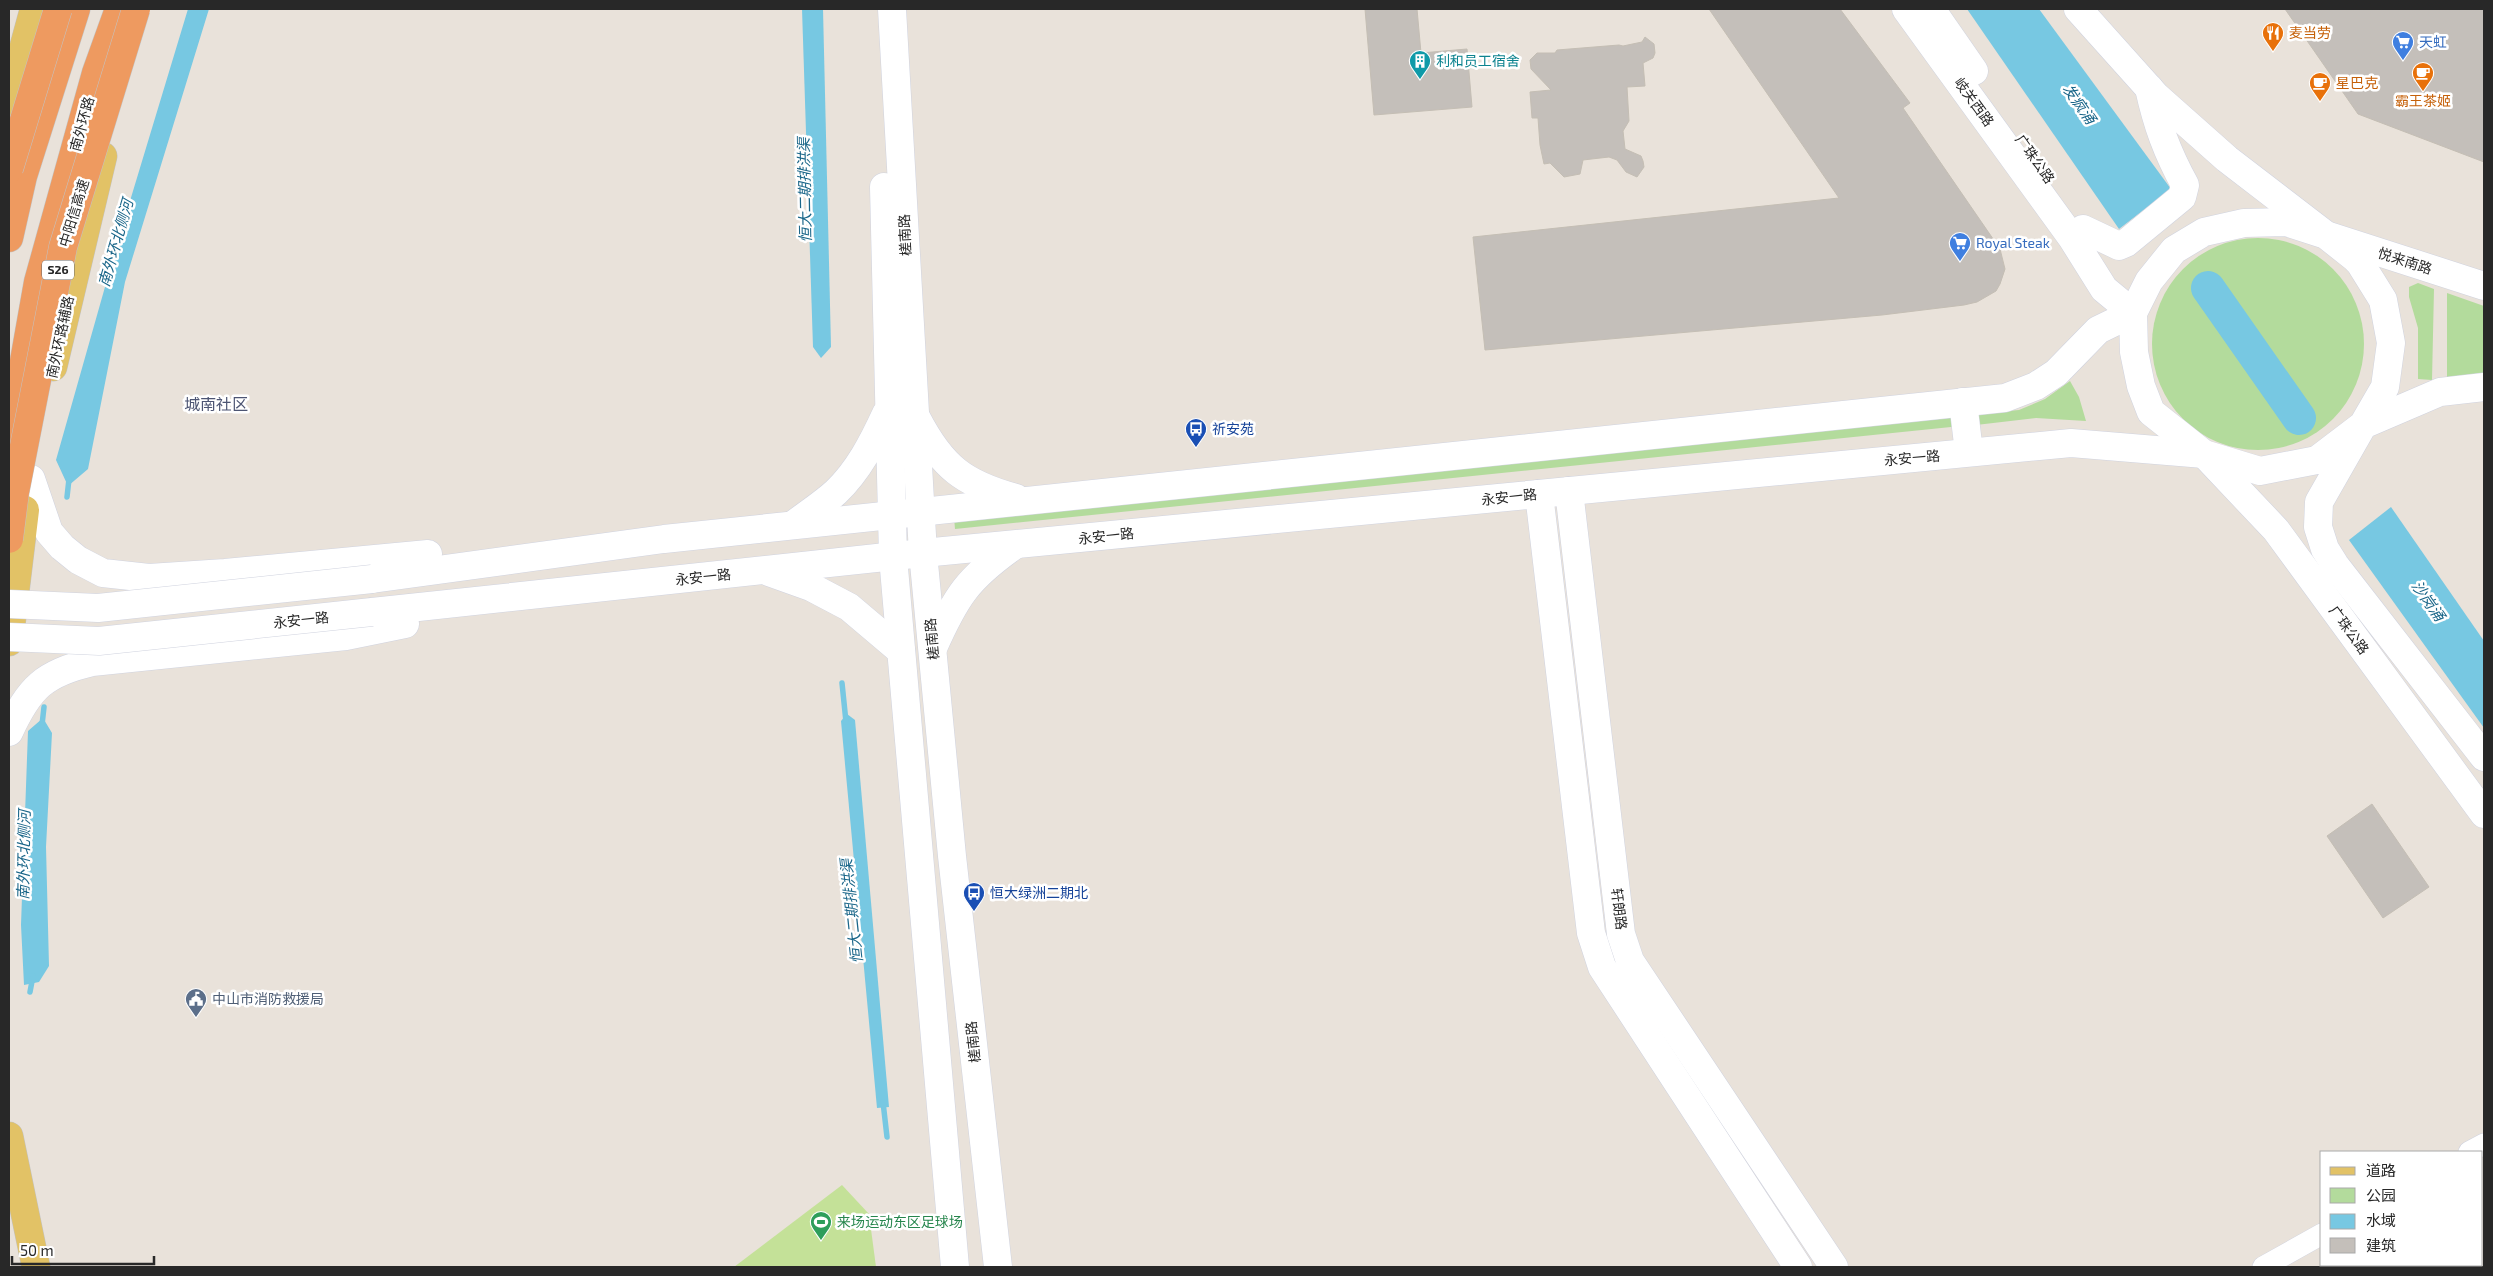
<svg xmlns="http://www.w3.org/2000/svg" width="2493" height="1276" font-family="'Exo 2','Noto Sans SC',sans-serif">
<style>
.green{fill:#b3db9c}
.pitch{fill:#c4e198}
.water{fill:#77c8e2}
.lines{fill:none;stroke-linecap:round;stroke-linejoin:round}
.stream{stroke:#77c8e2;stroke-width:5.5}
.river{stroke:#77c8e2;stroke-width:34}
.building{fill:#c4bfba;stroke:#c4beb4}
.street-casing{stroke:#d0d3df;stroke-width:22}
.secondary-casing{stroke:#d0d3df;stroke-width:29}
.primary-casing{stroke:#c3c3c3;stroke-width:29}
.highway-casing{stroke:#c3c3c3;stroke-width:29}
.street{stroke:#fff;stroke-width:21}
.secondary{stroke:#fff;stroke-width:28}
.primary{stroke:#e2c266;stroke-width:28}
.highway{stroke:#ee9a60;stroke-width:28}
.secondary-bridge-casing{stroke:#d0d3df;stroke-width:29;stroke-linecap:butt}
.highway-bridge-casing{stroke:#c3c3c3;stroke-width:29;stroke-linecap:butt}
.secondary-bridge{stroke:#fff;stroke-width:28}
.highway-bridge{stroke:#ee9a60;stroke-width:28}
.labels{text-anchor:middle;stroke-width:5;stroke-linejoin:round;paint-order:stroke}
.shield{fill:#fff;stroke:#686868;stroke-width:1}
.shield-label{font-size:12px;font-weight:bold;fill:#282828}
.food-label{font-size:14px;fill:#c56008;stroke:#fff;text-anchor:start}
.shop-label{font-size:14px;fill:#366cbe;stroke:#fff;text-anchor:start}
.culture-label{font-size:14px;fill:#0d838f;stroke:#fff;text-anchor:start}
.street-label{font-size:14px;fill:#282828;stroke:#fff}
.transit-label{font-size:14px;fill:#164399;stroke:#fff;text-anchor:start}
.service-label{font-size:14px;fill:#4e5e75;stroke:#fff;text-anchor:start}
.leisure-label{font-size:14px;fill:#27864d;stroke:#fff;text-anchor:start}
.water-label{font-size:15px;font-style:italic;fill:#1a6689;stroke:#fff}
.quarter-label{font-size:16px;fill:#4d5573;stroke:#fff}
</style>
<rect width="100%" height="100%" fill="#e9e2da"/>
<g class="green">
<circle cx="2258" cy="344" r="106"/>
<path d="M2418 283 2434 289 2432 380 2418 379V328L2409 297V287Z"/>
<path d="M2447 293 2484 306V375L2447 379Z"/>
<path d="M2070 381 2079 397 2086 421 2036 418 1976 425V414L2019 410 2045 399Z"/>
<path d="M1950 416 1954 426 1951 427 955 529 954 517Z"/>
</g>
<path class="pitch" d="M842 1185 869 1214 876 1267H734Z"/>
<g class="water">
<path d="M188 9H209L125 282 88 469 68 486 56 460 120 234Z"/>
<path d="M802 9H823L831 347 821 358 813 347Z"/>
<path d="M1967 9H2039L2171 189 2119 229Z"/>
<path d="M2391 507 2484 641V728L2349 540Z"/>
<path d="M847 714 855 720 889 1107 877 1108 841 721Z"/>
<path d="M43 718 52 733 46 847 49 966 39 982 24 985 21 925 28 731Z"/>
</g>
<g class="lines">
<g class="stream">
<path d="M67 497 69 479"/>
<path d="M842 683 846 722"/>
<path d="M42 725 44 707"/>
<path d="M30 992 33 976"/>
<path d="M883 1102 887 1137"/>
</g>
<path class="river" d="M2208 288 2299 418"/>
</g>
<g class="building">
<path d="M1365 9H1417L1421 53 1467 49 1472 107 1374 115Z"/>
<path d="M1709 9H1840L1910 103 1903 108 2000 249 2005 269 2000 284 1996 291 1977 302 1964 305 1882 315 1485 350 1473 237 1839 198Z"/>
<path d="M2285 9H2484V162L2358 114Z"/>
<path d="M1645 37 1654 44 1655 53 1653 58 1643 63 1645 86 1627 87 1629 121 1623 131 1625 149 1641 156 1643 161 1644 167 1637 177 1626 172 1617 160 1609 157 1583 160 1580 174 1564 177 1550 163 1544 164 1540 145 1538 118H1532L1530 92 1551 90 1531 69 1530 60 1537 53H1555L1557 50 1619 45 1623 46 1642 42Z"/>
<path d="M2372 804 2429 887 2383 918 2327 836Z"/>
</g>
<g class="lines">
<g class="street-casing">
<g id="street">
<path d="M2469 1152 2484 1144"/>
<path d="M2263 1267 2322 1234"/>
</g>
</g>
<g class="secondary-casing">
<g id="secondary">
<path d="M892 9 923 553 952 856 998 1267"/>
<path d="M1906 9 2072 238 2104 289 2133 313"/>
<path d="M1931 9 1974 71"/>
<path d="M2078 9 2156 96 2227 159 2326 235 2484 286"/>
<path d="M884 187 893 557 955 1267"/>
<path d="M2083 229 2119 246 2126 243 2182 197 2185 185C2167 152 2157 125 2149 88"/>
<path d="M2484 387 2440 392 2363 425 2317 460 2260 471 2204 454 2151 412 2141 386 2134 352 2133 313 2149 281 2174 250 2204 232 2244 223 2286 222 2326 235 2355 258 2360 263 2383 300 2391 343 2385 387 2363 425 2319 502 2318 527 2325 549 2335 565 2484 757"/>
<path d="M1963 402 1969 452"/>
<path d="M917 419C942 467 964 484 1016 498"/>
<path d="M2206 456 2276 530 2484 814"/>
<path d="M31 479 49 532 62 547 78 560 103 573 149 578 225 573 428 554"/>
<path d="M1569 491 1621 934 1630 961 1834 1267"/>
<path d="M1539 494 1591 933 1602 967 1798 1267"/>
<path d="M793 525C807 514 823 504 836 492 859 470 873 442 886 414"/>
<path d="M769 572 811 587 849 607 901 651"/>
<path d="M372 579 664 539 2005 398 2036 386 2056 373 2098 330 2133 313"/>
<path d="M372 612 923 553 2071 443 2204 454"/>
<path d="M933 648C956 596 968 578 1015 545"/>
<path d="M9 732C29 688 44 673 92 662L346 636 405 624"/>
</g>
</g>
<g class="primary-casing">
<g id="primary">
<path d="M9 101 34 9"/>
<path d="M53 367 103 156"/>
<path d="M9 642 25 510"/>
<path d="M9 1136 36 1267"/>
</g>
</g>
<g class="highway-casing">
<g id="highway">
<path d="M9 238 23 176 76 9"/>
<path d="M9 446 38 282 96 73 119 9"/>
</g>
</g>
<use href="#street" class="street"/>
<use href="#secondary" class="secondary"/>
<use href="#primary" class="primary"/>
<use href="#highway" class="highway"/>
<g class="secondary-bridge-casing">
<g id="secondary-bridge">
<path d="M9 604 98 608 372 579"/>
<path d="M9 637 99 641 372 612"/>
</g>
</g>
<g class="highway-bridge-casing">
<g id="highway-bridge">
<path d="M9 169 58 9"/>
<path d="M9 539 15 492 63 247 136 9"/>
</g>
</g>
<use href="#secondary-bridge" class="secondary-bridge"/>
<use href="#highway-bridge" class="highway-bridge"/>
</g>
<defs>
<g id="restaurant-pin" transform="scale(1.125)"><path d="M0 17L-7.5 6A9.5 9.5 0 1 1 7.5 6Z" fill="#e8710a" stroke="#fff"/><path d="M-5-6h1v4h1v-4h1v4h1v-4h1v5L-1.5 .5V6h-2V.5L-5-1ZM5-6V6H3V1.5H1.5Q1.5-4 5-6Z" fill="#fff"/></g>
<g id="supermarket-pin" transform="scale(1.125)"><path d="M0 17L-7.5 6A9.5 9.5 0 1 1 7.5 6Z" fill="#3f7fe0" stroke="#fff"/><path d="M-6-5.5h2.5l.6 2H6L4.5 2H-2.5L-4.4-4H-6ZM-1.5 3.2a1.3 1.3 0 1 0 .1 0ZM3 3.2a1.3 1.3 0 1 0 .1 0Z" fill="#fff"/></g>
<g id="building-pin" transform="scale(1.125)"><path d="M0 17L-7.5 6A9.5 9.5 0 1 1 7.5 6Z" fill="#0f9aa8" stroke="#fff"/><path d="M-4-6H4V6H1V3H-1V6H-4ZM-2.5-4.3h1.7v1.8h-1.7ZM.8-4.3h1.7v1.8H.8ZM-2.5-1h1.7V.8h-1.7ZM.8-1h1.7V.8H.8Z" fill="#fff"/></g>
<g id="cafe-pin" transform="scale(1.125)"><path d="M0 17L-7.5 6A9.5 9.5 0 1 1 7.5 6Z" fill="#e8710a" stroke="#fff"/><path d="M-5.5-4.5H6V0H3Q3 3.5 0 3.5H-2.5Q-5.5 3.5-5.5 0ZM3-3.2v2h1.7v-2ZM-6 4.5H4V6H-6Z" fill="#fff"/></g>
<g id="bus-pin" transform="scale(1.125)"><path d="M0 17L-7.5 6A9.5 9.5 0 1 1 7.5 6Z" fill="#1a4fb4" stroke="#fff"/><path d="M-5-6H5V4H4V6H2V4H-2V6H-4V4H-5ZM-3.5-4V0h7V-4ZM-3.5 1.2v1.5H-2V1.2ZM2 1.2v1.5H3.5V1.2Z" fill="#fff"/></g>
<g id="civic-pin" transform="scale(1.125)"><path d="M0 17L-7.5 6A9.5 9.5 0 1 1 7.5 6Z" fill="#5c6f8a" stroke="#fff"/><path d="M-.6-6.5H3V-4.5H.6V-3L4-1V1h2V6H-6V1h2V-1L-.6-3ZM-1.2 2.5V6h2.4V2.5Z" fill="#fff"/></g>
<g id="stadium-pin" transform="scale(1.125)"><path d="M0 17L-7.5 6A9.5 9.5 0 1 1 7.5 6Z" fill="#2e9e5b" stroke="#fff"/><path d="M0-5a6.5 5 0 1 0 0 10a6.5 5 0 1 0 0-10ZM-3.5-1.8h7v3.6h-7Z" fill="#fff"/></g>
</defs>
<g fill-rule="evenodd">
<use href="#restaurant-pin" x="2273" y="33"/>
<use href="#supermarket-pin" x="2403" y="42"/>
<use href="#building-pin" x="1420" y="61"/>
<use href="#cafe-pin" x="2423" y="73"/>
<use href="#cafe-pin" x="2320" y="83"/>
<use href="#supermarket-pin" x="1960" y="243"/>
<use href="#bus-pin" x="1196" y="429"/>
<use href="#bus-pin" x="974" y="893"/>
<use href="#civic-pin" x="196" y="999"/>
<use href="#stadium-pin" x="821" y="1222"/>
</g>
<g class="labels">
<rect class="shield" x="42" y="260.5" width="32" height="19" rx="4"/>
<g class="shield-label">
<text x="58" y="274">S26</text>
</g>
<g class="food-label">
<text x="2289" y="38">麦当劳</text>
<text x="2336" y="88">星巴克</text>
<text x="2423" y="106" text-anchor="middle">霸王茶姬</text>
</g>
<g class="shop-label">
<text x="2419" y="47">天虹</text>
<text x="1976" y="248">Royal Steak</text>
</g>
<g class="culture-label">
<text x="1436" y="66">利和员工宿舍</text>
</g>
<g class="street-label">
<text transform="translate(1974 102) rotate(54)" y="5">岐关西路</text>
<text transform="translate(82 124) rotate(-75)" y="5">南外环路</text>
<text transform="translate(2035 159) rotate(55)" y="5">广珠公路</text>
<text transform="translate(74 213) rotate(-73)" y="5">中阳信高速</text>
<text transform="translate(905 235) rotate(-93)" y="5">槎南路</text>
<text transform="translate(2405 261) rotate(18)" y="5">悦来南路</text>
<text transform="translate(60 337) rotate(-78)" y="5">南外环路辅路</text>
<text transform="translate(1912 458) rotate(-5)" y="5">永安一路</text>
<text transform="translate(1509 497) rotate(-6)" y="5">永安一路</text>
<text transform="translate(1106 536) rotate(-6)" y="5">永安一路</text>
<text transform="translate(703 577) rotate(-6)" y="5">永安一路</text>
<text transform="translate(301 620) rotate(-6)" y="5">永安一路</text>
<text transform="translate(2349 630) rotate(54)" y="5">广珠公路</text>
<text transform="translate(932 639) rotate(-95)" y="5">槎南路</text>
<text transform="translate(1619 909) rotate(83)" y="5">轩朗路</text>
<text transform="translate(973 1042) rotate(-96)" y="5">槎南路</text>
</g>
<g class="transit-label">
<text x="1212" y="434">祈安苑</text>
<text x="990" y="898">恒大绿洲二期北</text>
</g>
<g class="service-label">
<text x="212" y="1004">中山市消防救援局</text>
</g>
<g class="leisure-label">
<text x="837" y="1227">来场运动东区足球场</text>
</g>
<g class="water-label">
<text transform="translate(2079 104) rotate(55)" y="5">发疯涌</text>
<text transform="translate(805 190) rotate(-91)" y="5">恒大二期排洪渠</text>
<text transform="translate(116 243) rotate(-74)" y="5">南外环北侧河</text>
<text transform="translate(2428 601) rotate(55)" y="5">沙岗涌</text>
<text transform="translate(24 855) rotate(-89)" y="5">南外环北侧河</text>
<text transform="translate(852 911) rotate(-96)" y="5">恒大二期排洪渠</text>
</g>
<g class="quarter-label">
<text x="216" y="410">城南社区</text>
</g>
</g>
<rect width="2493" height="1276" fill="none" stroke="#282828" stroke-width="20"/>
<rect x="2320" y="1151" width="162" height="115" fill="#ffffff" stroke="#a9a9a9"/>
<rect x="2330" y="1167" width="25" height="8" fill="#e2c266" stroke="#a9a9a9"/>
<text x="2366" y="1176" font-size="15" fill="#282828">道路</text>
<rect x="2330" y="1188" width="25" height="15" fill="#b3db9c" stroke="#a9a9a9"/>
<text x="2366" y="1201" font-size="15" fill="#282828">公园</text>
<rect x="2330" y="1214" width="25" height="15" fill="#77c8e2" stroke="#a9a9a9"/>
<text x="2366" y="1226" font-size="15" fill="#282828">水域</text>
<rect x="2330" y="1238" width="25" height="15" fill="#c4bfba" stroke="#a9a9a9"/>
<text x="2366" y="1251" font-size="15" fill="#282828">建筑</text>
<path d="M12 1256v8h142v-8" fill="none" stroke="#282828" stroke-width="2.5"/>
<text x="20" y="1256" font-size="15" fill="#282828" stroke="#ffffff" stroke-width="4" paint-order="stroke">50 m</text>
</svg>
